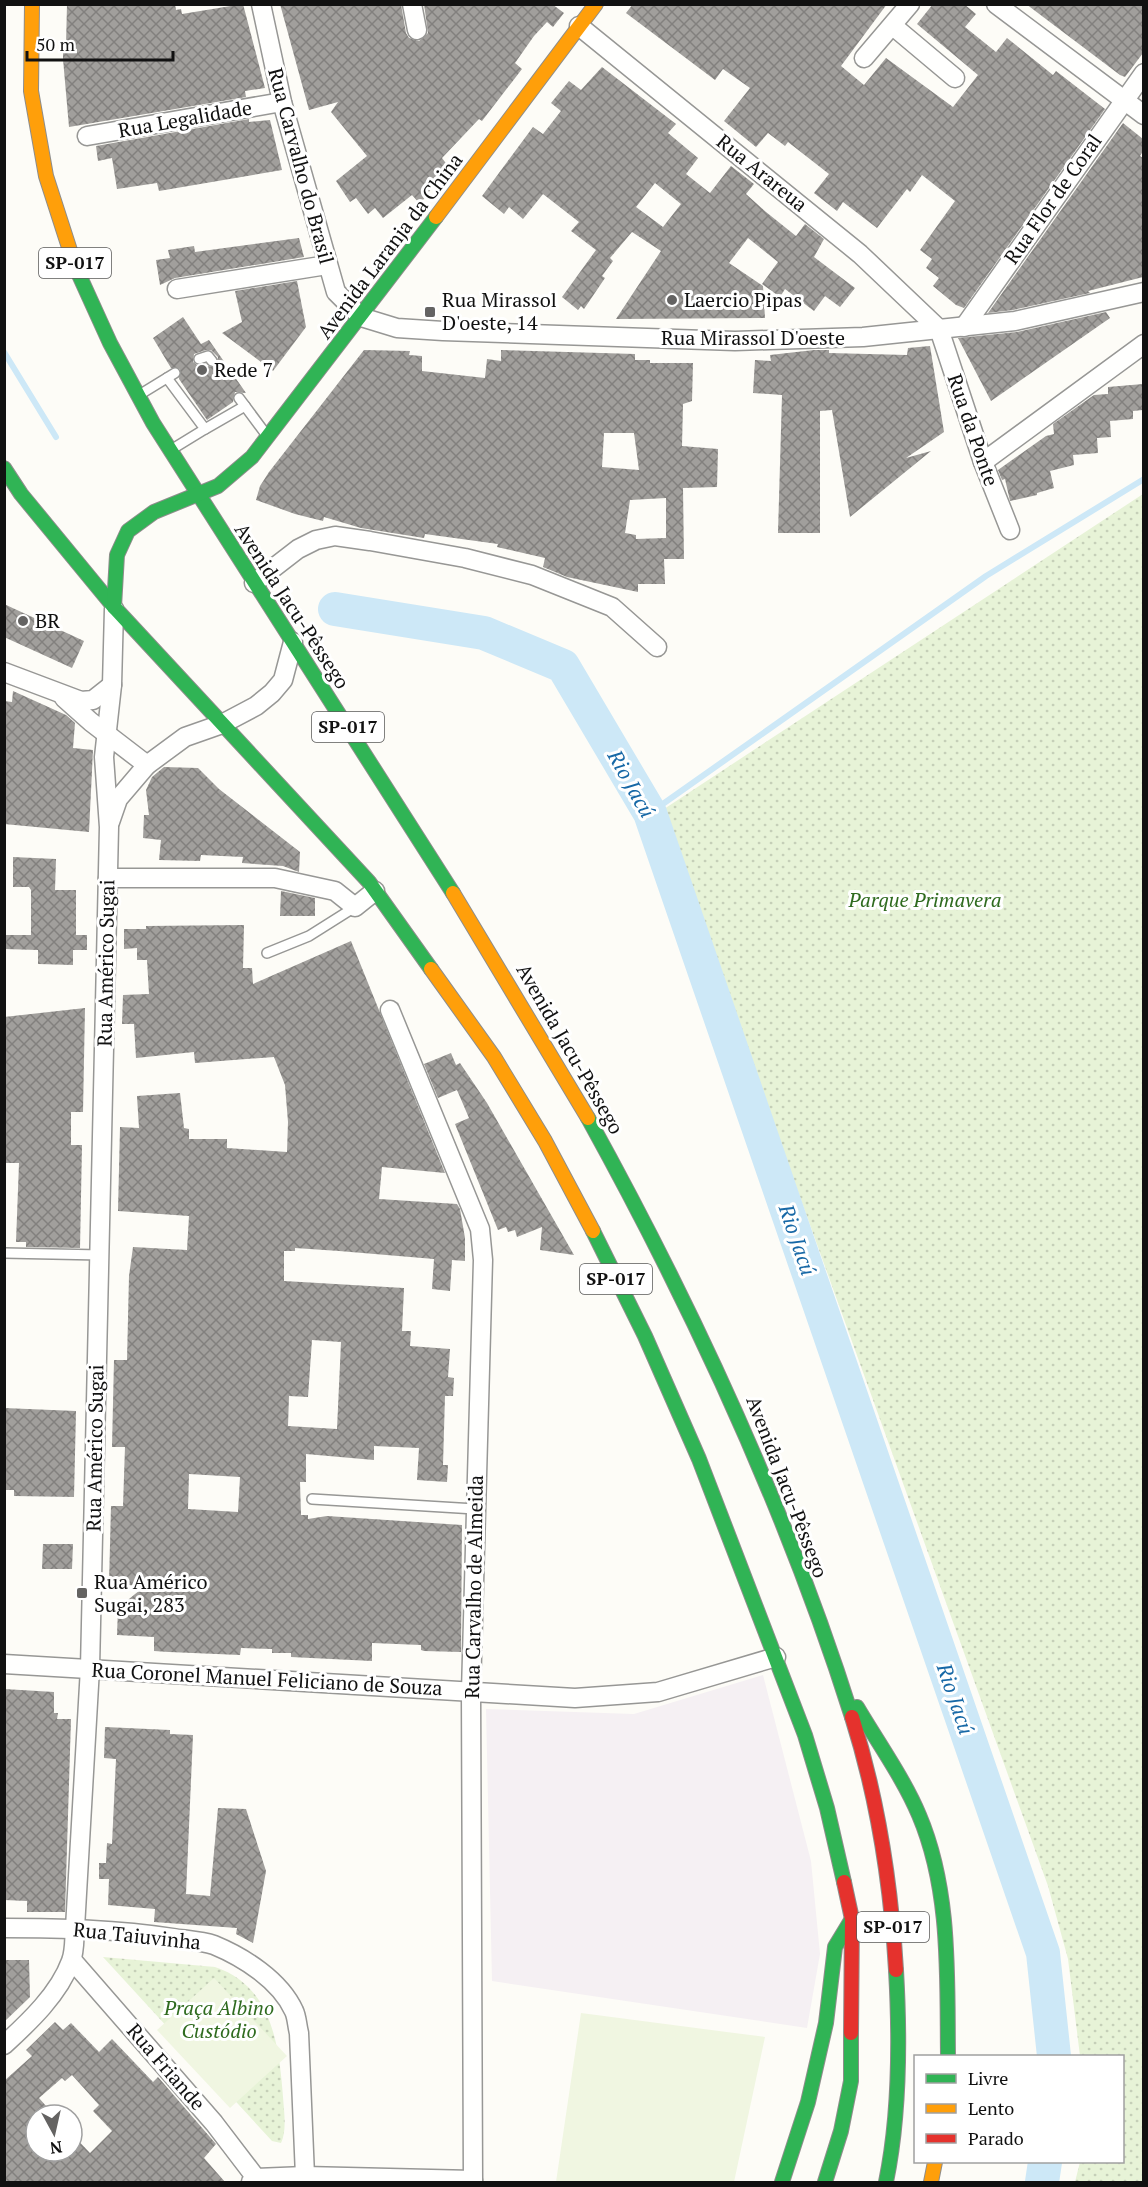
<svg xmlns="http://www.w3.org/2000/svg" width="1148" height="2187" font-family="'PT Serif',serif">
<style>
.industrial{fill:#f5f0f3}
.park{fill:url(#park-dots)}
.pitch{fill:#f0f6e1}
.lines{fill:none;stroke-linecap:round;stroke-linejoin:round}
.stream{stroke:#cde8f7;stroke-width:6}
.river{stroke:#cde8f7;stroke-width:34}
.building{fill:url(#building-cross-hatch);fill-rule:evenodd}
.lane-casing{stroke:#979795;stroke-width:12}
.street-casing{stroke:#979795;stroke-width:21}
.fast-casing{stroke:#8e8d8b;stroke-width:16}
.slow-casing{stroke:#8e8d8b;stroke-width:16}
.jam-casing{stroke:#8e8d8b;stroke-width:16}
.lane{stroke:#fffffe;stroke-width:9}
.street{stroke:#fffffe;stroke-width:18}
.fast{stroke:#30b455;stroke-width:14}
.slow{stroke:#ff9f0a;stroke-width:14}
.jam{stroke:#e5322d;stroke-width:14}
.poi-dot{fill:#646362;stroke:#fff;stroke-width:2}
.labels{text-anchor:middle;stroke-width:6;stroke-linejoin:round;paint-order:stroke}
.shield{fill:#fff;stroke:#585858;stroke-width:1.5}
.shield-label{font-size:18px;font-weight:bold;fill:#111}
.street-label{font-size:20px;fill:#111;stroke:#fff}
.poi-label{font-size:20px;fill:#111;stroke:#fff;text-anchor:start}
.park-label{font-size:20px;font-style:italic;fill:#2f6b1f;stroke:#fff}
.water-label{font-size:21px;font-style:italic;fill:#1768a6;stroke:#fff}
</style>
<defs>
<pattern id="park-dots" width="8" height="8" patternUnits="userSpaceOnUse" patternTransform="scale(1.5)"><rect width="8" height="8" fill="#e7f3d7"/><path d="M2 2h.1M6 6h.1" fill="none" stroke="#c5cfb8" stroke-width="1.8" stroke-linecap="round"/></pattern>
<pattern id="building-cross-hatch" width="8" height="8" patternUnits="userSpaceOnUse" patternTransform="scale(1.5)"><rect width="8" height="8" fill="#a19f9c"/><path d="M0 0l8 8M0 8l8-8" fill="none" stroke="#82807e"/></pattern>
</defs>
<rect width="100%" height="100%" fill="#fdfcf7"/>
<path class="industrial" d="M763 1675 811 1861 820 1954 807 2028 492 1981 486 1709 634 1714Z"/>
<g class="park">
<path d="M1143 494 1144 2182H1075L1080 2162H1122V2056H1080L1068 1959 1048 1886 661 811Z"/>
<path d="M103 1957 215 1967C272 1986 279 2045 283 2097 284 2111 287 2131 281 2143L272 2141Z"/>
</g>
<g class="pitch">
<path d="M214 1978 287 2056 230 2108 157 2030Z"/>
<path d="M581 2013 765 2037 734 2182H556Z"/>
</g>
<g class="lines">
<g class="stream">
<path d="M4 352 56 437"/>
<path d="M650 813 986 576 1144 479"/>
</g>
<g class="river">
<path d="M335 609 484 633 563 666 650 813 1043 1953 1054 2056"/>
<path d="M1042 2182 1045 2162"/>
</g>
</g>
<g class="building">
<path d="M67 4H175L176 10 181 9 182 14 243 4 265 88 245 91 246 97 69 127 63 59V45H66Z"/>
<path d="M280 4H401L406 33 409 38 419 41 428 33 424 4H552L564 13 553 27 547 22 534 36 515 63 522 69 482 121 479 119 442 158 448 166 420 204 412 195 383 218 375 208 368 214 356 198 350 202 336 181 367 156 331 112 338 102 309 110Z"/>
<path d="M633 4H887L841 66 864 85 886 58 953 107 978 75 917 24 933 4H964L976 14 965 27 996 52 1007 38 1053 75 1056 71 1105 109 964 308 956 305 933 286 939 278 926 268 932 259 920 250 955 201 922 175 910 192 907 189 877 228 843 202 837 211 814 193 829 174 788 142 785 146 768 133 756 147 724 121 750 88 723 69 715 80 626 13Z"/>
<path d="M1026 4H1143V53L1125 77 1120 75Z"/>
<path d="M602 67 676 124 668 133 698 158 686 174 710 193 731 166 754 184 746 194 766 212 796 236 805 224 824 239 814 257 855 288 840 307 825 296 814 311 785 289 780 297 762 284 778 262 748 238 729 263 763 286 765 318 616 319 661 251 632 232 610 258 613 261 602 276 605 278 584 309 581 306 578 310 562 297 596 250 571 231 579 222 543 194 523 219 509 207 504 214 482 196 533 127 543 134 561 111 551 103 569 81 581 90ZM655 183 681 204 663 227 636 207Z"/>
<path d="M249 119V122L270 120 282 170 159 191 157 183 117 189 112 158 98 161 96 146Z"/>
<path d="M1123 123 1143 139V151L1140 156 1143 158V277L1088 291 1090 293 1013 310 988 313Z"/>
<path d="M299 238 304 257 175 278 160 285 156 260 170 258 168 250 194 246 195 252Z"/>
<path d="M297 281 306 327 273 371 222 333 242 322 235 291Z"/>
<path d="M1106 312 1110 318 991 401 958 338 1017 332Z"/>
<path d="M183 317 201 344 209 340 246 393 235 392 233 402 207 420 179 379 180 369 171 368 153 338ZM206 350H211L218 357 216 367 197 365 193 362 194 354Z"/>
<path d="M930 346 944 432 906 458 931 451 850 517 832 410 820 411V533H778L782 395 753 393 755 360 771 361 770 355 814 350H829V353L907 355 908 348Z"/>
<path d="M364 350 410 351 409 355 422 356V371L485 378 487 359 501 361V350L635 354V360H650V363H693L692 401 683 404 682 446 718 449 717 487 683 488 684 559H664L665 584H638V592L567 577 543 567 545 558 497 547 498 544 425 534 424 538 361 528 324 517 323 521 295 514 256 500 260 486 269 472ZM604 433H634L639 470 602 467ZM666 498V538L636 539V535L625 533 630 500Z"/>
<path d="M1143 384V410L1133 411V419L1110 421 1111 437 1097 438 1098 453 1073 455 1074 465 1050 471 1054 488 1037 493V495L1010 501 1005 479 1002 480 998 470 1046 436 1054 434 1053 424 1094 395 1108 394V387Z"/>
<path d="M4 604 84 641 72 668 4 637Z"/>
<path d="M13 691 66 715 75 723 73 748 93 750 89 832 4 824V701L12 702Z"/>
<path d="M164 767 198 768 219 789 300 852 299 872 283 866 242 863 243 857 201 855 200 861 159 860 161 840 143 838 144 815H149L146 790 152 777Z"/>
<path d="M13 857 56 859 55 890H76V935H87V950H73V965L38 964V950L4 949V935H31V890L29 887H13Z"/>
<path d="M281 891 315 898V916H280Z"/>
<path d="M244 925 243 968H252L253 984 351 941 445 1173 382 1167 379 1199 457 1204 460 1209 465 1238V1261L452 1260 450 1291 432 1289 434 1259 339 1251 295 1248V1251H284V1281L404 1288 402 1331H411L410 1346 450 1349 448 1377 454 1378 453 1396H445L443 1465H448L447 1482 417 1480 419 1448 374 1446V1460L306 1454V1482H300L301 1515H308V1519L327 1516 462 1525 461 1652 424 1651 421 1650V1645L372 1643V1661L291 1657V1653H272V1649L241 1648 240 1655 169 1652 154 1651V1637L117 1635 118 1608 145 1586 109 1584 111 1506H123L125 1447H112L114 1360H127L129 1276 133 1247 187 1250 189 1216 118 1211 120 1127 139 1128 137 1096 180 1093 184 1128 189 1129V1139H227V1148L287 1152 288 1122 285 1085 274 1057 195 1063 194 1052 136 1058 134 1024H122L123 995 149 994 147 960H137V948L124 949V929H146V926ZM312 1340 341 1342 337 1429 288 1426 289 1396 308 1397ZM189 1474 240 1477 238 1512 188 1509Z"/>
<path d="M85 1008 83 1112H71V1145H82L80 1248 26 1247V1242H16L19 1163H4V1017Z"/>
<path d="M451 1053 456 1065 460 1063 487 1103 574 1255 540 1250 542 1227 517 1237 515 1230 508 1232 506 1227 498 1230 455 1124 469 1118 457 1090 438 1098 424 1064Z"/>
<path d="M4 1408 76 1411 74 1497 14 1496V1490H4Z"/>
<path d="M43 1544H73L72 1569H42Z"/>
<path d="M4 1689 54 1692V1713H58L57 1719H71L65 1912H27V1901L4 1900Z"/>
<path d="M105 1727 170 1730V1734L193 1735 186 1894 210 1896 218 1808 246 1809 266 1871 253 1943 236 1934 237 1928 154 1922 155 1909 108 1905 109 1879H99V1863H106L107 1843 112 1844 116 1759 104 1758Z"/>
<path d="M4 1960H29L30 1997 4 2022Z"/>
<path d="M55 2022 63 2030 71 2023 99 2052 112 2039 153 2082 158 2077 216 2144 204 2158 225 2182H4V2081L32 2056 26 2050ZM72 2075 99 2105 93 2111 112 2131 90 2153 72 2134V2151H36V2115H54L39 2098 62 2078 65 2081Z"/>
</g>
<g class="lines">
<g class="lane-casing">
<g id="lane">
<path d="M199 359 208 356 212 361"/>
<path d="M167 378 205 429 174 448"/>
<path d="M144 392 175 373"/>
<path d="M239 398 268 437"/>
<path d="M205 429 245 406"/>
<path d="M267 953 309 936 355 907"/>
<path d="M4 1253 101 1255"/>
<path d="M312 1499 475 1509"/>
</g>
</g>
<g class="street-casing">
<g id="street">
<path d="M261 4 282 102 336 292 361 317 397 328 443 331 735 341 863 337 1015 321 1144 292"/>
<path d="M412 4 417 30"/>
<path d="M996 4 1144 115"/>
<path d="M579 26 860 254 939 329 983 462 1010 530"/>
<path d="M893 26 955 78"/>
<path d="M864 58 910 4"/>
<path d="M87 136 282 102"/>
<path d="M177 289 327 265"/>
<path d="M964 327 1144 73"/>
<path d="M983 462 1144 344"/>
<path d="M254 583 298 549 316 540 335 536 370 541 465 558 532 575 612 607 657 647"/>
<path d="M4 672 81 701 93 700 112 685"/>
<path d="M64 698 91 722 147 765"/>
<path d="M110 822 118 799 147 765 185 737 222 724 256 706 272 693 283 680 293 642"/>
<path d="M108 878H275L335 891 355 907 375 891"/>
<path d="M390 1010 480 1229 483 1260 471 1692 473 2182"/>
<path d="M4 1664 575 1698 658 1692 776 1657"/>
<path d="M4 1928C61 1928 117 1929 173 1938 186 1940 202 1941 214 1945 243 1957 280 1980 294 2011 297 2017 297 2026 299 2033L305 2176"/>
<path d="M72 1960 214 2123 256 2178"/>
<path d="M4 2045C29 2022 59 1994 71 1961 75 1951 74 1938 75 1928L90 1668 109 827 104 757 112 685 114 609"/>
<path d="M251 2182 256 2178 305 2176 473 2180"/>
</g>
</g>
<g class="fast-casing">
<g id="fast">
<path d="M75 266 110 343 153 423 453 893"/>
<path d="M4 468 21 494 114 607 369 882 431 969"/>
<path d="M114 607 117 555 128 531 154 512 218 486 252 457 436 217"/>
<path d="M588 1118C694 1310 786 1508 852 1717"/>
<path d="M593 1231 645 1336 699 1459 805 1735 827 1808 844 1882"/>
<path d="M857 1707C877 1741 904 1779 919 1815 951 1890 947 1976 948 2056"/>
<path d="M782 2182 808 2102 826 2023 835 1947 852 1919"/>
<path d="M825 2182 841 2131 851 2081V2033"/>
<path d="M886 2182C900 2114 900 2039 896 1970"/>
</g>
</g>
<g class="slow-casing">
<g id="slow">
<path d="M32 4 31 91 46 176 75 266"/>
<path d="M436 217 596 4"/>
<path d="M453 893 588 1118"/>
<path d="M431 969 494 1057 545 1141 593 1231"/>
<path d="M931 2182 935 2162"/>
</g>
</g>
<g class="jam-casing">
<g id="jam">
<path d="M852 1717C878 1799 891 1885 896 1970"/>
<path d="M844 1882 852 1919 851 2033"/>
</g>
</g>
<use href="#lane" class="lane"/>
<use href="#street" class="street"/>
<use href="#fast" class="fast"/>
<use href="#slow" class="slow"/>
<use href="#jam" class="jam"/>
</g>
<g class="poi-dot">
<circle cx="672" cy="300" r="6"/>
<rect x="424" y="306" width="12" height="12" rx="3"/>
<circle cx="202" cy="370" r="6"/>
<circle cx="23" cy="621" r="6"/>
<rect x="76" y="1587" width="12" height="12" rx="3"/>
</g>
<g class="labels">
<g class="shield">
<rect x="39" y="248" width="72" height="30" rx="4.5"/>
<rect x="312" y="712" width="72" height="30" rx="4.5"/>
<rect x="580" y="1264" width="72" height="30" rx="4.5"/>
<rect x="857" y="1912" width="72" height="30" rx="4.5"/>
</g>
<g class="shield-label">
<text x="75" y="269">SP-017</text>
<text x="348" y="733">SP-017</text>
<text x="616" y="1285">SP-017</text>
<text x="893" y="1933">SP-017</text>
</g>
<g class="street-label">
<text transform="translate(185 119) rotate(-10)" y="7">Rua Legalidade</text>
<text transform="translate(301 166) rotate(75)" y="7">Rua Carvalho do Brasil</text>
<text transform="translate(762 173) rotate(39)" y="7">Rua Arareua</text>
<text transform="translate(1053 199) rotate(-55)" y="7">Rua Flor de Coral</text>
<text transform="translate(390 246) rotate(-53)" y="7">Avenida Laranja da China</text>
<text x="753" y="345">Rua Mirassol D'oeste</text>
<text transform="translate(973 430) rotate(71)" y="7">Rua da Ponte</text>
<text transform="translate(292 606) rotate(57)" y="7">Avenida Jacu-Pêssego</text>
<text transform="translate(106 963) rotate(-89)" y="7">Rua Américo Sugai</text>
<text transform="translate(570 1049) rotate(60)" y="7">Avenida Jacu-Pêssego</text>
<text transform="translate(95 1448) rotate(-89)" y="7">Rua Américo Sugai</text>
<text transform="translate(787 1487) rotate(69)" y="7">Avenida Jacu-Pêssego</text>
<text transform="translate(474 1587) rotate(-89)" y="7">Rua Carvalho de Almeida</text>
<text transform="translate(267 1679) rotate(3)" y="7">Rua Coronel Manuel Feliciano de Souza</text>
<text transform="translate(137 1936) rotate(6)" y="7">Rua Taiuvinha</text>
<text transform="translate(166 2067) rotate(49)" y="7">Rua Friande</text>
</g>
<g class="poi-label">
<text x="442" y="307">Rua Mirassol<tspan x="442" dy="23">D'oeste, 14</tspan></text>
<text x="684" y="307">Laercio Pipas</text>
<text x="214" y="377">Rede 7</text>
<text x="35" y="628">BR</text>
<text x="94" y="1589">Rua Américo<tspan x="94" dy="23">Sugai, 283</tspan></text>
</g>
<g class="park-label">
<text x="925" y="907">Parque Primavera</text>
<text x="219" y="2015">Praça Albino<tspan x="219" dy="23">Custódio</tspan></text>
</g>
<g class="water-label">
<text transform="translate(631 784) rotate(61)" y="7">Rio Jacú</text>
<text transform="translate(797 1240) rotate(71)" y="7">Rio Jacú</text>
<text transform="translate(955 1699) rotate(71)" y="7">Rio Jacú</text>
</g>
</g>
<rect width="1148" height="2187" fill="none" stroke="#111111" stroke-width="12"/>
<rect x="914" y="2055" width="210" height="108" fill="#ffffff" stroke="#a0a0a0" stroke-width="1.5"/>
<rect x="926" y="2074" width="30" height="9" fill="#30b455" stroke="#a0a0a0" stroke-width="1.5"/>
<text x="968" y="2085" font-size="18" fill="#111111">Livre</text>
<rect x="926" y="2104" width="30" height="9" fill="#ff9f0a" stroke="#a0a0a0" stroke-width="1.5"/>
<text x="968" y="2115" font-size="18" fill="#111111">Lento</text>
<rect x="926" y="2134" width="30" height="9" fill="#e5322d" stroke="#a0a0a0" stroke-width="1.5"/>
<text x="968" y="2145" font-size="18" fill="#111111">Parado</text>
<g transform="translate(54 2133) rotate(172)"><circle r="28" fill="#ffffff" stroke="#a0a0a0" stroke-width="1.5"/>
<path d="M0-4.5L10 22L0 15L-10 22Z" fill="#646362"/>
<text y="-9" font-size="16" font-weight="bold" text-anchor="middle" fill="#111111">N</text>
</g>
<path d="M27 51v9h146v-9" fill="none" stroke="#111111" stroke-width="3"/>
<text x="36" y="51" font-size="18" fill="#111111" stroke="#ffffff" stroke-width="4.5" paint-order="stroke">50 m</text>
</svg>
